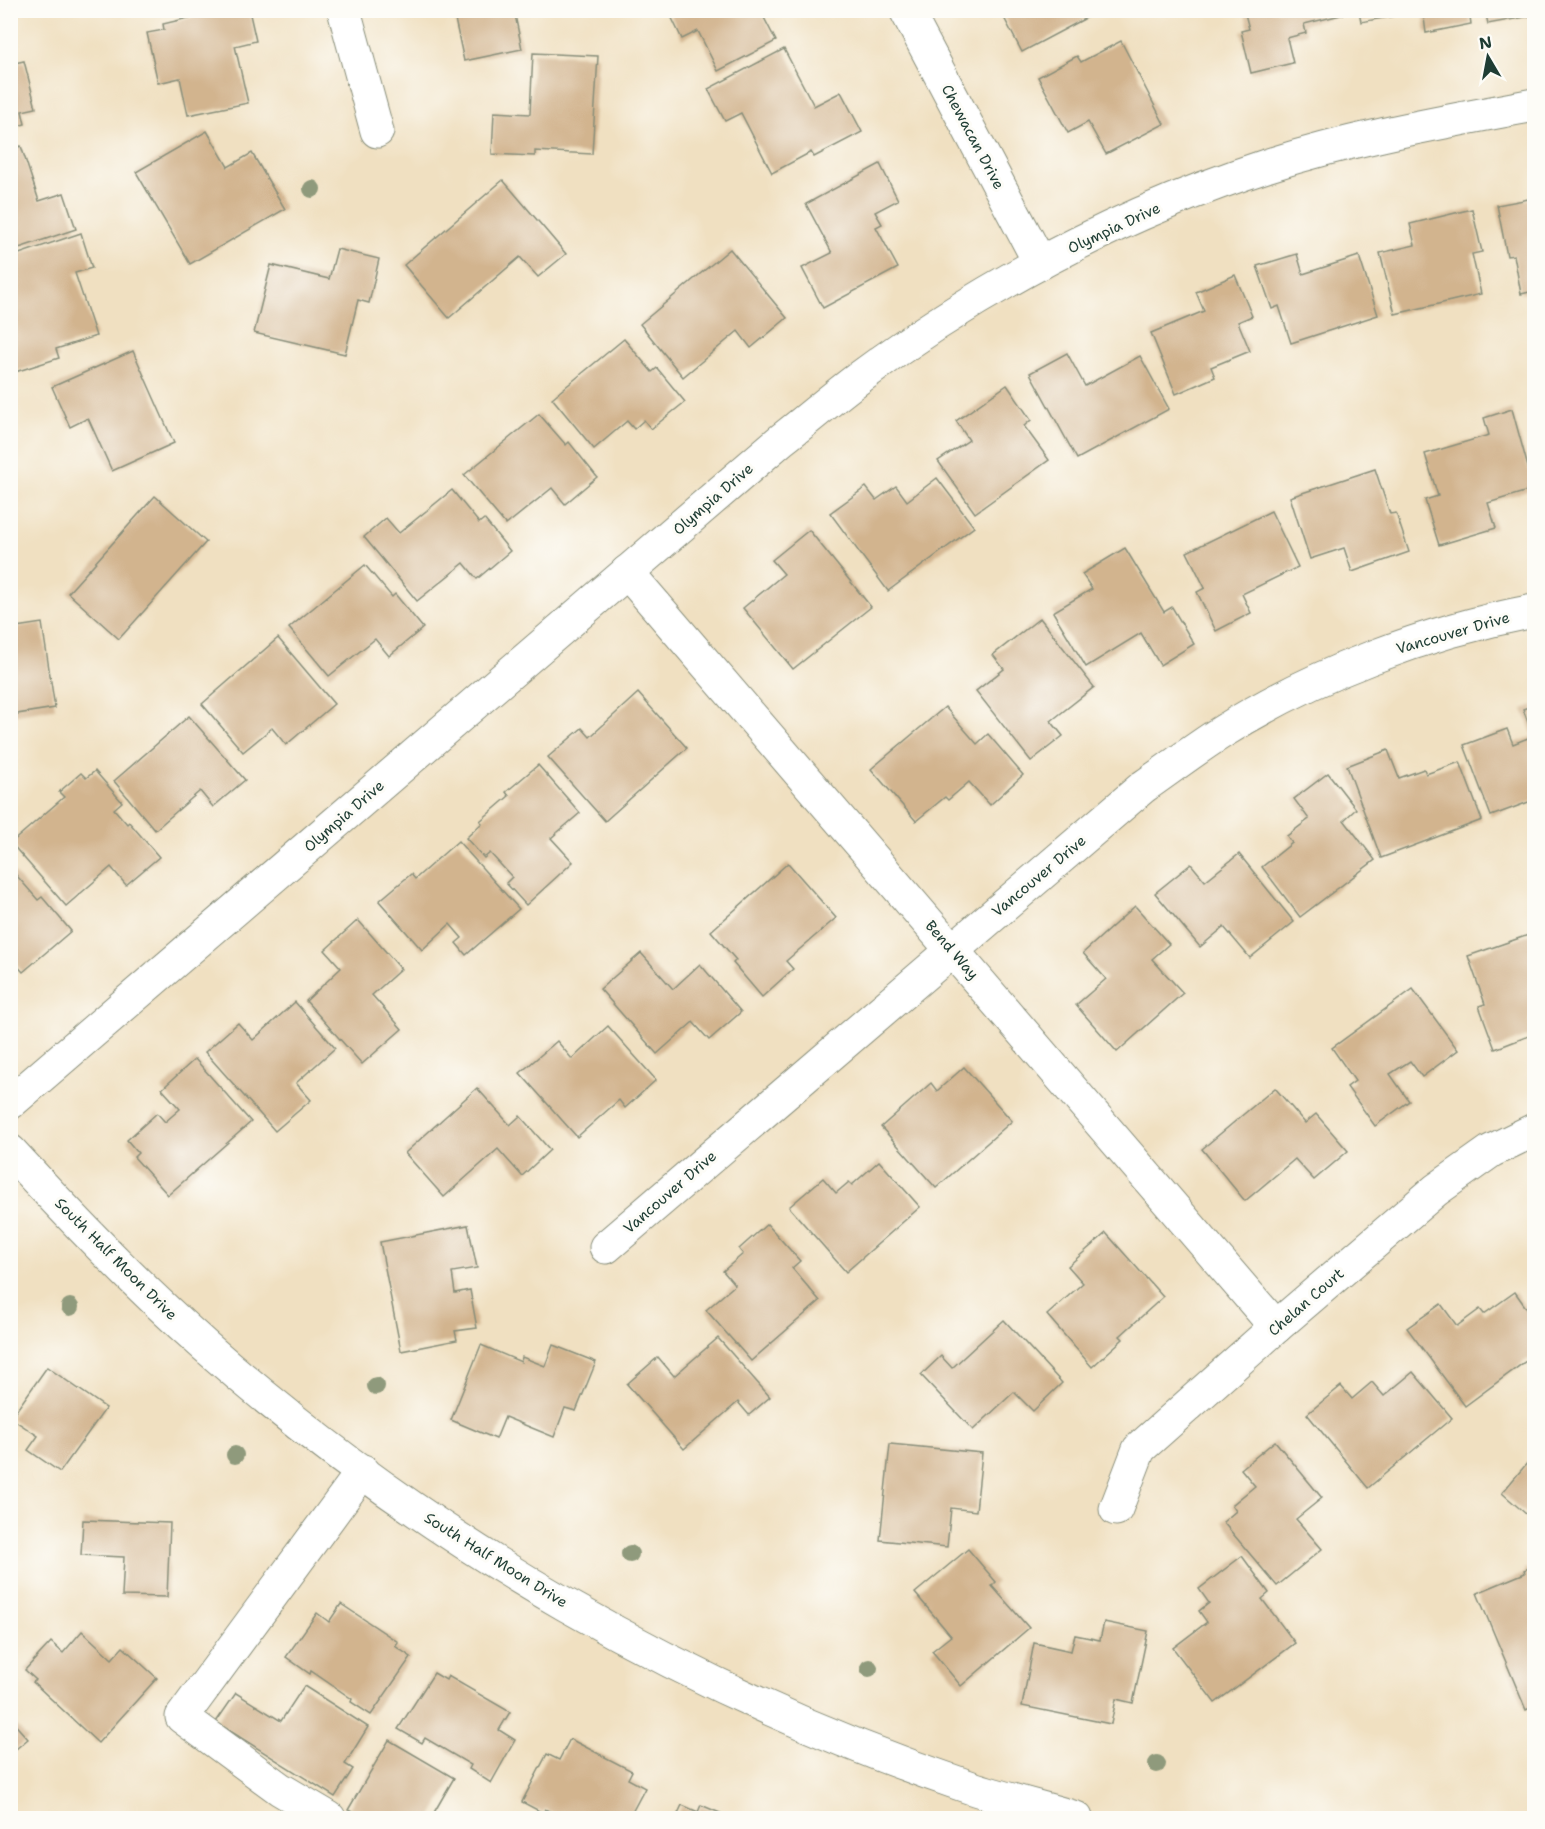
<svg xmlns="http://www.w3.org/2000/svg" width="1545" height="1829" font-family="'Shantell Sans',sans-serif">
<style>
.building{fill:#d2b48e}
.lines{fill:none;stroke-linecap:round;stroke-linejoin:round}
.minor-casing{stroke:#888e7a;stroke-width:35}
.minor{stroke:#fff;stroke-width:33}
.tree{fill:#8f9a7c}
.labels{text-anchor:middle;stroke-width:6;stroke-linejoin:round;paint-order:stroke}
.street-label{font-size:15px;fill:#1f3d34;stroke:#fdfcf7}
</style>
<rect width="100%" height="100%" fill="#fdfcf7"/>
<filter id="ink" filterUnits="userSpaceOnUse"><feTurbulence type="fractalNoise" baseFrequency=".0167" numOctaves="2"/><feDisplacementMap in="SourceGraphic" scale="12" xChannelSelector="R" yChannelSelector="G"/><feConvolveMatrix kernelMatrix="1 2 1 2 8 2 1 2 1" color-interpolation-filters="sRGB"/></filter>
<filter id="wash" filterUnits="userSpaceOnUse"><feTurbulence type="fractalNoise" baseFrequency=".008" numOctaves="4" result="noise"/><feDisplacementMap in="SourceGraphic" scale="24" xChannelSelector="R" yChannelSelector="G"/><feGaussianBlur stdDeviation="1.35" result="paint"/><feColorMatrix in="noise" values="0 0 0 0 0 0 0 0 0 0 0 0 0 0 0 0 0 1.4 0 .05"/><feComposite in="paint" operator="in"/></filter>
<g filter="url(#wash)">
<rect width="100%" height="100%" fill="#f0e0c1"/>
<g id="blocks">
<g class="building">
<path d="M204 10H249L256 41 235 46 248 103 188 115 180 78 158 83 147 33 164 30 163 24 205 14Z"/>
<path d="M453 10H514L522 49 464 61Z"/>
<path d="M668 10H760L776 41 718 71 698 31 682 39Z"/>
<path d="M1000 10H1101L1022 52Z"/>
<path d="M1244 10H1348L1349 13 1304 24 1306 33 1287 38 1293 63 1251 73 1241 31 1249 29Z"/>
<path d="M1359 10H1417L1418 12 1361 22Z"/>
<path d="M1423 10H1469L1471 24 1426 33Z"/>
<path d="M1485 10H1530L1531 16 1488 24Z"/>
<path d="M1121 41 1164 124 1106 154 1088 122 1068 133 1038 77 1077 56 1081 62Z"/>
<path d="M784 49 814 106 841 92 862 132 814 157 811 152 772 173 741 113 725 121 708 89Z"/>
<path d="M533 53 598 56 592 154 535 151V156L492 154 494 112 530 114Z"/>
<path d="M24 61 36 108 22 111 25 124 10 128V64Z"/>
<path d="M207 131 228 167 252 153 285 209 190 264 136 172Z"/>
<path d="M21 146 39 201 64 193 76 229 10 251V150Z"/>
<path d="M880 164 898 200 875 212 882 224 876 227 898 268 823 308 802 268 832 253 806 204Z"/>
<path d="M503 180 566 254 538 277 520 257 449 318 404 265Z"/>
<path d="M1534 198V291L1521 294 1514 255 1507 256 1497 205Z"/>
<path d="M1472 209 1482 252 1472 254 1481 294 1395 314 1380 253 1415 245 1410 224Z"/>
<path d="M81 233 92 268 75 273 96 336 56 349 59 358 12 373 10 368V328L13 327 10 321V293L13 292 10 283V257Z"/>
<path d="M337 249 379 259 369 303 358 300 345 354 254 333 271 265 329 279Z"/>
<path d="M730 249 787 318 751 348 738 331 683 377 640 324Z"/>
<path d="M1297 254 1303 274 1359 256 1378 315 1291 343 1279 306 1272 309 1257 266Z"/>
<path d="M1235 275 1252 316 1238 322 1250 351 1211 367 1215 377 1176 394 1151 333 1204 311 1196 292Z"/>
<path d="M624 339 652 372 657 368 685 402 651 429 644 420 634 429 627 421 594 449 552 398Z"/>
<path d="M133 351 174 443 112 471 88 418 70 427 52 387Z"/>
<path d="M1067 353 1085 386 1140 356 1169 409 1077 459 1030 373Z"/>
<path d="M1007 385 1031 420 1024 426 1049 460 975 513 938 461 969 440 956 421Z"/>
<path d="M1512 409 1534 489 1488 503 1496 528 1439 545 1425 500 1438 496 1425 454 1489 435 1484 418Z"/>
<path d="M539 414 566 445 569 442 597 477 565 504 552 488 506 525 464 475Z"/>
<path d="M1375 469 1390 514 1396 513 1409 552 1352 572 1344 548 1310 559 1290 497Z"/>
<path d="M937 478 974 527 888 591 830 513 866 487 876 500 896 486 907 501Z"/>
<path d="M452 490 479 523 484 519 510 551 477 579 464 563 417 601 364 537 386 518 399 533Z"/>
<path d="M155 496 206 542 119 639 68 593Z"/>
<path d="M1271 511 1298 567 1242 594 1251 613 1216 631 1197 592 1205 588 1187 552Z"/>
<path d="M809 530 871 607 793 669 743 608 784 574 772 560Z"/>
<path d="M1125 548 1164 612 1172 607 1194 644 1160 665 1141 633 1086 667 1053 612 1092 589 1082 574Z"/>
<path d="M365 565 392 597 395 594 423 628 389 656 375 639 329 676 289 628Z"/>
<path d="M1040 618 1094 687 1051 721 1063 736 1031 761 976 691 1004 669 993 655Z"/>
<path d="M42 623 55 708 10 715V628Z"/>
<path d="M278 638 334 704 286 745 272 728 243 752 202 704Z"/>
<path d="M638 693 687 748 605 821 548 757 582 728 590 737Z"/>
<path d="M1534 705V800L1491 816 1464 745 1507 729 1513 744 1533 736 1523 709Z"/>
<path d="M945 707 977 744 988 734 1023 775 990 805 969 782 948 800 945 797 916 821 871 769Z"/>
<path d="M189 716 245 780 213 807 200 791 155 830 114 781Z"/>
<path d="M1388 750 1399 778 1424 769 1426 774 1460 762 1482 820 1381 858 1347 766Z"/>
<path d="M538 765 580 813 551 838 573 862 526 905 506 883 512 877 490 853 484 858 466 838 482 823 480 821 509 796 506 792Z"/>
<path d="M95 771 122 802 114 809 127 824 129 822 159 857 126 885 111 867 66 906 11 843 64 797 59 792 81 773 86 778Z"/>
<path d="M1328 773 1356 809 1344 820 1375 860 1300 917 1262 867 1292 843 1287 836 1309 819 1294 799Z"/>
<path d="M458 841 519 909 466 955 456 943 462 938 450 924 422 950 379 901 411 874 415 879Z"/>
<path d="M1239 854 1294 922 1250 958 1224 927 1200 947 1155 893 1191 864 1205 881Z"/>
<path d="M788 863 836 918 786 961 793 969 762 997 733 963 736 960 711 931Z"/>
<path d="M10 868 38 900 42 897 71 931 23 972 10 958Z"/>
<path d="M1135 906 1169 944 1152 959 1183 993 1117 1052 1076 1005 1106 979 1083 953Z"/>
<path d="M1534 913V1018L1529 1020 1534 1034 1495 1049 1479 1006 1485 1004 1468 956 1534 933 1528 916Z"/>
<path d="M358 920 401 969 372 995 402 1029 362 1064 306 1001 341 968 325 950Z"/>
<path d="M641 953 673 989 700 964 741 1012 709 1040 693 1022 657 1054 600 989Z"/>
<path d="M1413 989 1458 1050 1422 1077 1410 1061 1390 1074 1409 1101 1375 1126 1347 1087 1355 1081 1332 1048Z"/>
<path d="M295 1002 335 1048 296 1083 311 1100 275 1131 205 1052 238 1023 253 1040Z"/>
<path d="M608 1026 656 1080 625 1108 619 1100 577 1137 520 1073 557 1041 572 1059Z"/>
<path d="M195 1059 251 1122 168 1195 134 1157 138 1153 127 1140 157 1113 165 1122 180 1109 162 1089Z"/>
<path d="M964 1067 1012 1121 936 1188 881 1127 931 1083 937 1091Z"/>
<path d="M477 1088 510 1125 520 1116 550 1150 522 1176 498 1149 444 1197 405 1153Z"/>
<path d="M1275 1088 1305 1123 1316 1114 1348 1151 1314 1180 1295 1159 1245 1201 1202 1149Z"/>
<path d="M879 1161 920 1207 846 1272 789 1207 823 1178 836 1193 849 1182 852 1185Z"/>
<path d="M767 1224 800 1261 792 1268 820 1301 751 1361 706 1310 735 1285 723 1271 743 1254 739 1249Z"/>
<path d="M468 1225 477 1268 452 1272 455 1293 470 1290 477 1328 455 1331 457 1340 401 1351 380 1242Z"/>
<path d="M1106 1233 1163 1297 1120 1336 1123 1339 1092 1367 1047 1315 1083 1283 1068 1266Z"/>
<path d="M1515 1292 1534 1319V1355L1465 1406 1407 1328 1441 1304 1457 1326 1480 1309 1484 1314Z"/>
<path d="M1004 1320 1062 1383 1033 1411 1014 1392 973 1430 921 1375 941 1356 952 1368Z"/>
<path d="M718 1338 770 1397 749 1415 738 1402 684 1449 627 1384 658 1357 674 1376Z"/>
<path d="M481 1345 521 1362 522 1357 545 1366 553 1345 596 1362 576 1411 565 1408 554 1437 505 1417 496 1439 451 1420Z"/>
<path d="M47 1367 106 1408 60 1472 28 1450 38 1436 11 1418Z"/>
<path d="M1413 1372 1452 1418 1368 1488 1307 1414 1341 1386 1352 1399 1372 1382 1384 1396Z"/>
<path d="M1275 1441 1322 1498 1296 1519 1322 1549 1277 1586 1223 1522 1236 1511 1232 1505 1255 1486 1241 1469Z"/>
<path d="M890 1444 982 1453 976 1511 951 1508 947 1547 880 1540Z"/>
<path d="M1528 1462 1534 1468V1521L1502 1493Z"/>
<path d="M83 1520 170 1523 167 1597 122 1596 124 1557 81 1555Z"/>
<path d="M968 1549 996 1582 992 1586 1029 1628 961 1686 932 1651 951 1636 915 1593Z"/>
<path d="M1242 1556 1269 1593 1262 1599 1295 1643 1215 1703 1173 1648 1207 1622 1199 1611 1209 1603 1199 1589Z"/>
<path d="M1534 1566V1706L1526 1710 1477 1593 1525 1573 1524 1570Z"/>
<path d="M341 1604 398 1642 395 1646 411 1657 371 1715 351 1702 352 1699 311 1671 310 1674 286 1657 317 1613 329 1622Z"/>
<path d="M1104 1622 1148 1631 1133 1703 1116 1699 1111 1724 1022 1706 1034 1643 1071 1651 1075 1635 1100 1640Z"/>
<path d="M82 1631 112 1659 123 1647 157 1678 98 1743 33 1682 36 1680 25 1670 51 1642 63 1653Z"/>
<path d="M434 1673 446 1680 448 1676 510 1712 499 1730 515 1740 491 1783 469 1769 471 1765 425 1738 422 1743 398 1729Z"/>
<path d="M304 1686 368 1727 345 1764 353 1769 335 1797 216 1722 236 1693 281 1721Z"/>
<path d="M10 1719 28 1739 10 1754Z"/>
<path d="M570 1739 632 1771 628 1779 645 1788 629 1818H563L545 1809 543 1813 522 1802 547 1754 559 1760Z"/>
<path d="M389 1740 454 1778 432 1816 437 1818H364L348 1810Z"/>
<path d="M682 1805 698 1812 701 1805 732 1818H676Z"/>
</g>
</g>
</g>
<g filter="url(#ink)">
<use href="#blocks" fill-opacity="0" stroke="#888e7a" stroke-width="1.5"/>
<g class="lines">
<g class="minor-casing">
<g id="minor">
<path d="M344 10 377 131"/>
<path d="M906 10 1040 263"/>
<path d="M627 572 1276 1327"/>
<path d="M10 1103 781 440C807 420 832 398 859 378 983 286 1122 213 1269 165 1356 137 1445 122 1534 105"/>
<path d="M10 1151C73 1219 136 1285 205 1346 427 1542 691 1693 972 1788 1006 1799 1042 1808 1076 1818"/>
<path d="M606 1247 1143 787C1169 769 1195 749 1222 732 1313 674 1428 631 1534 611"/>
<path d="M1116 1509 1139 1449 1276 1327 1436 1190 1491 1151 1534 1130"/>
<path d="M329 1818 280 1789 182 1717 363 1471"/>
</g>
</g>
<use href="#minor" class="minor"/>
</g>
<g class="tree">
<circle cx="312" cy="189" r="9"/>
<circle cx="70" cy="1307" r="9"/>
<circle cx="376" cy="1386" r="9"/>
<circle cx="235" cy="1455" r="9"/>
<circle cx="630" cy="1554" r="9"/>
<circle cx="869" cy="1668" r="9"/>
<circle cx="1157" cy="1764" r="9"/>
</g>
</g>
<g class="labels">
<g class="street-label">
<text transform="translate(973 137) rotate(62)" y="5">Chewacan Drive</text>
<text transform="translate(1114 228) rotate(-25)" y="5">Olympia Drive</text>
<text transform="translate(713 499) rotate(-41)" y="5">Olympia Drive</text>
<text transform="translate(1453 633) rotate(-16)" y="5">Vancouver Drive</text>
<text transform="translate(344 816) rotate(-41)" y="5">Olympia Drive</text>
<text transform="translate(1039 876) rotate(-40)" y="5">Vancouver Drive</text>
<text transform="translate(952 950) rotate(49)" y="5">Bend Way</text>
<text transform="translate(670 1192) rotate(-41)" y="5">Vancouver Drive</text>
<text transform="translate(116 1259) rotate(45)" y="5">South Half Moon Drive</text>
<text transform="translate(1306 1302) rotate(-41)" y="5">Chelan Court</text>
<text transform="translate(496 1560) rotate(32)" y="5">South Half Moon Drive</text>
</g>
</g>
<rect width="1545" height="1829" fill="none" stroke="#fdfcf7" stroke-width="36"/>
<g transform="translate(1488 57) rotate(350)" stroke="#fdfcf7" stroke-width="4.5" paint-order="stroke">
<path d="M0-4.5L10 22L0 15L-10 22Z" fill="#1f3d34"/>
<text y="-9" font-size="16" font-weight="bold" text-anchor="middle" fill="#1f3d34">N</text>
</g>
</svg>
